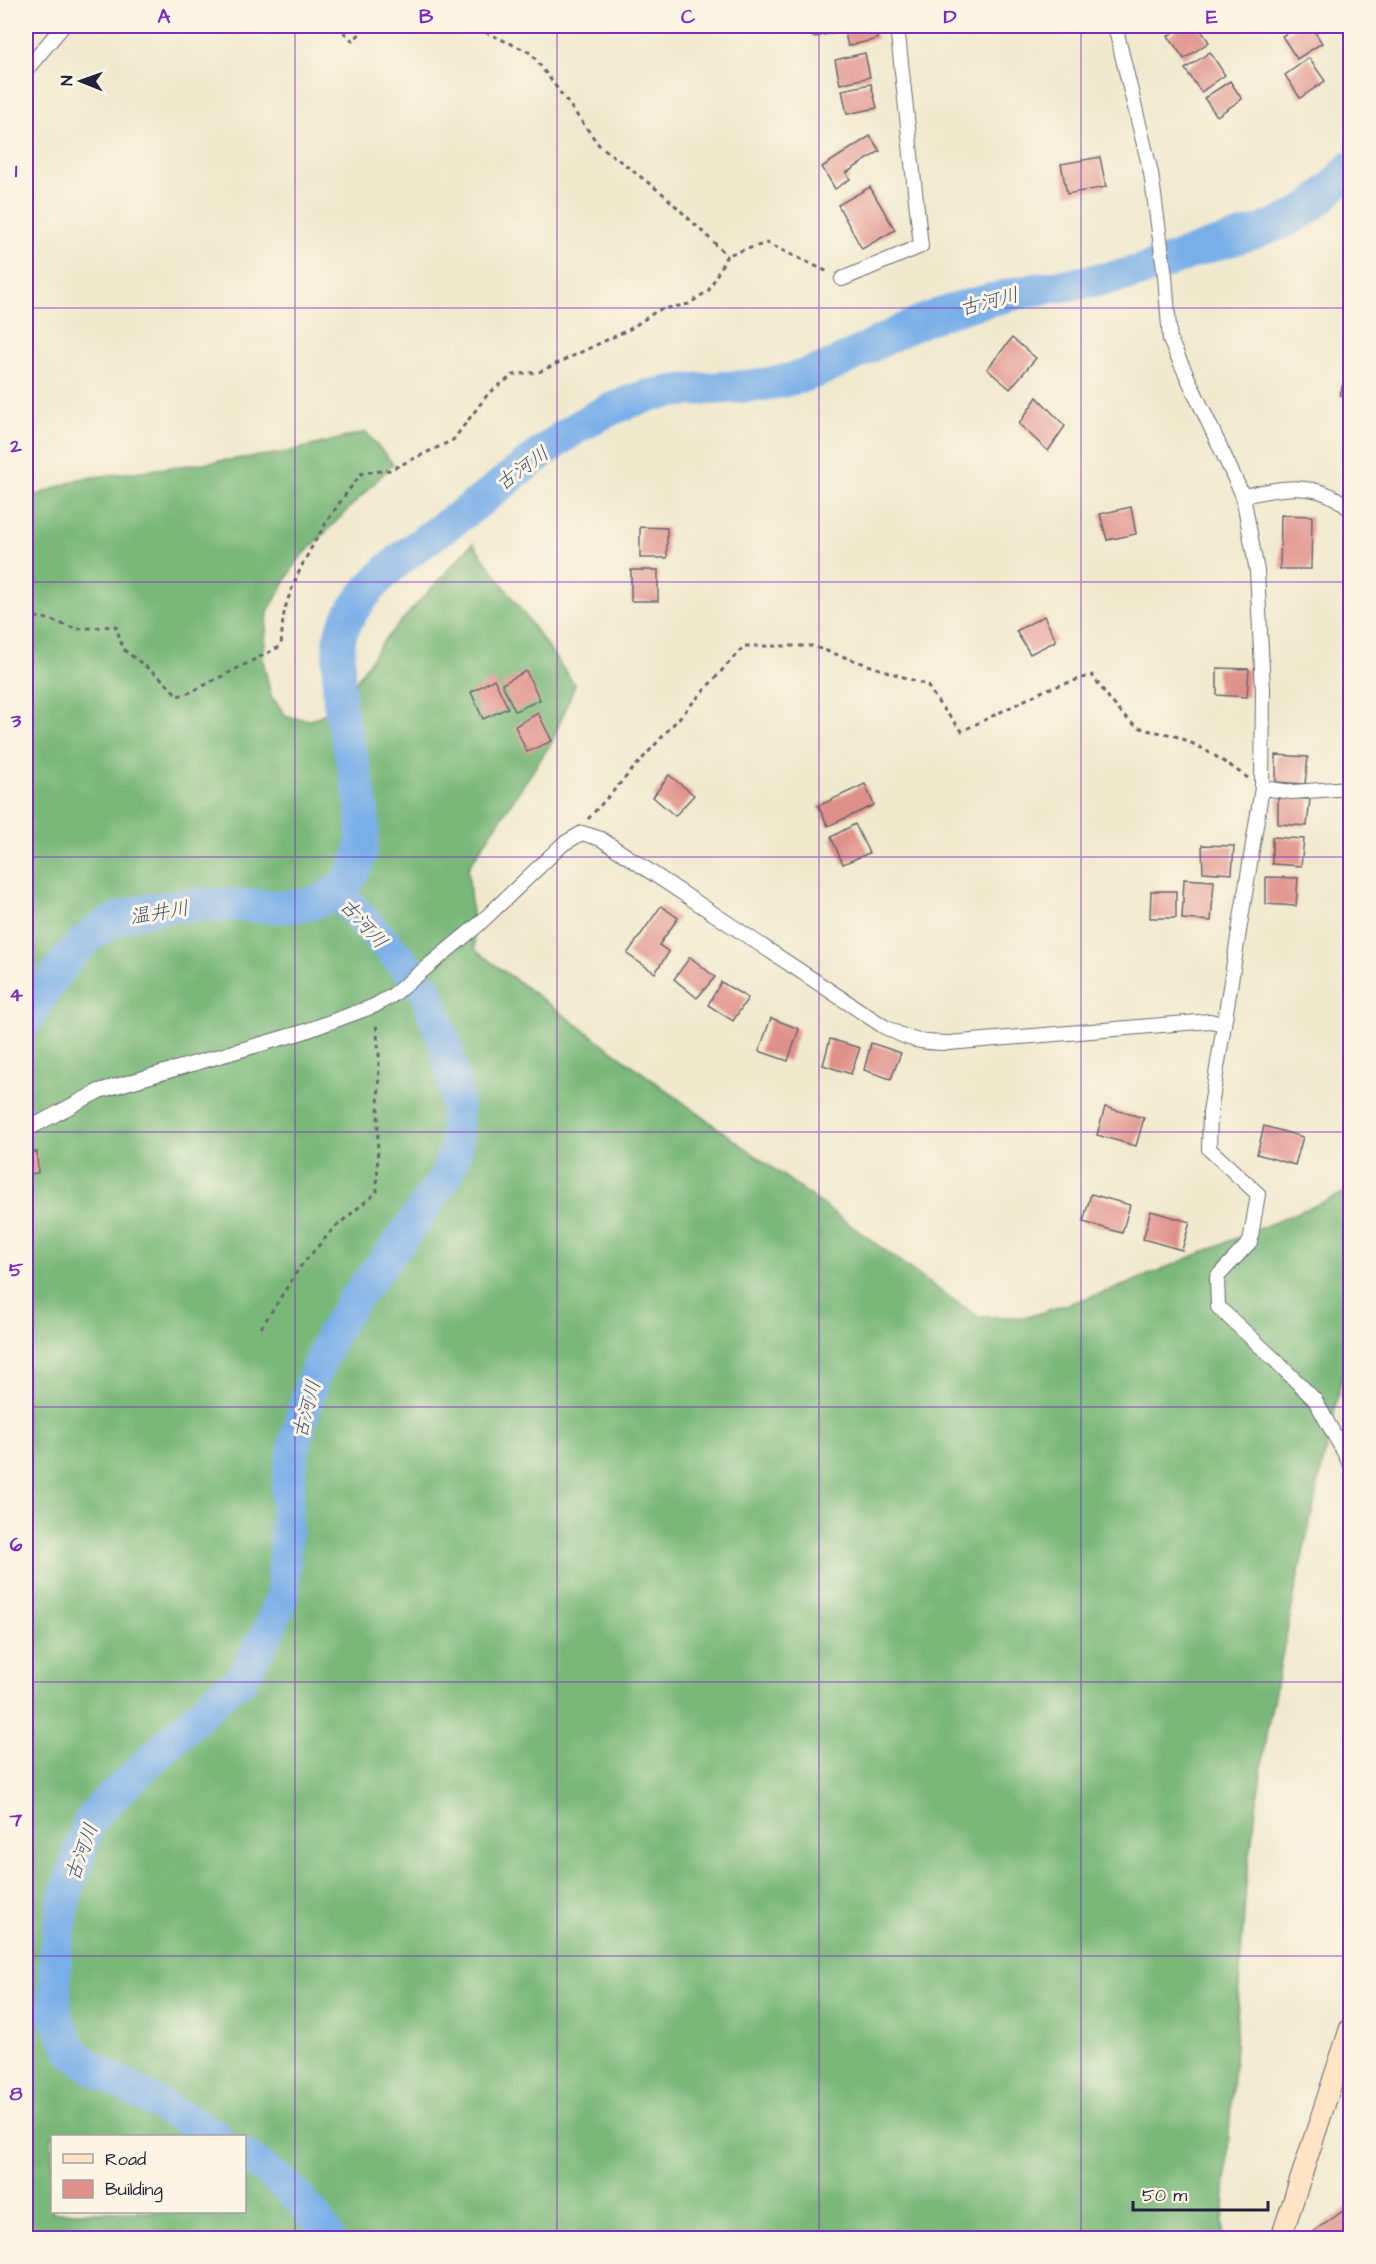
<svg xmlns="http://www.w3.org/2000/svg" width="1376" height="2264" font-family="'Architects Daughter','Klee One',sans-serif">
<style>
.forest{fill:#7ab87a;stroke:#4e6d5a;stroke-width:1.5;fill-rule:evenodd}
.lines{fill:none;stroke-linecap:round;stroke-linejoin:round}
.river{stroke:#79afe8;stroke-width:33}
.building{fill:#e0908a}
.street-casing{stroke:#6a686e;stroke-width:16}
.secondary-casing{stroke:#6a686e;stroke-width:22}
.path{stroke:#6a686e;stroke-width:3;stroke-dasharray:4.5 4.5;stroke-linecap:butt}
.street{stroke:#fff;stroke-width:14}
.secondary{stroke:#ffe4c6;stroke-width:20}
.grid{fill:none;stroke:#7b2cbf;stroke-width:1.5;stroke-opacity:0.55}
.labels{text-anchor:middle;stroke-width:6;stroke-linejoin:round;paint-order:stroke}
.water-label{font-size:20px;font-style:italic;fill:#405378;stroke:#fcf5e5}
.neatline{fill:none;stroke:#7b2cbf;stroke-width:2}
.grid-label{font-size:20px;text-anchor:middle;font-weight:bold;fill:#7b2cbf}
</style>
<rect width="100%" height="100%" fill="#fcf5e5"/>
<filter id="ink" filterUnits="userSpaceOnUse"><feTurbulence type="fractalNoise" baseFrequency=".0167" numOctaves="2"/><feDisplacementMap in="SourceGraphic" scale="12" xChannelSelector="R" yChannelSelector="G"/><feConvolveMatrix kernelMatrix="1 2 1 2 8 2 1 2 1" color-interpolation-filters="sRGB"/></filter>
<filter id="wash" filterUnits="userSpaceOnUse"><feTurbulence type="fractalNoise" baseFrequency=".008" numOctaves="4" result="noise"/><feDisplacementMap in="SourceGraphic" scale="24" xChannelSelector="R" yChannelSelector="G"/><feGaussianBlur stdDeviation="1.35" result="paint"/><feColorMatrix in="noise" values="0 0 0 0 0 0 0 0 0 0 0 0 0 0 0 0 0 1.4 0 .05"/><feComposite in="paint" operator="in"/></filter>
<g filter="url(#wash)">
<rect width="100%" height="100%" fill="#f0e9ce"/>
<path class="forest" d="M366 432 393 464 297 561 268 612 263 661 271 696 287 717 311 720 338 707 385 639 473 543 575 685 552 742 468 868 475 950 939 1290 979 1317H1027L1115 1289 1344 1193 1350 1218V1340L1299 1572 1266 1735 1246 1884 1222 2238H26V499L79 479 283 453ZM52 2136H244V2212H52Z"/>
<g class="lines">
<g class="river">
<path d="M26 1021C47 987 69 947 104 926 141 904 193 904 235 905 273 905 315 916 345 883 384 840 349 761 341 711 338 693 338 677 339 658 339 656 339 642 339 640 346 612 370 587 390 568 417 544 447 526 476 504 533 462 577 415 648 396 697 384 750 392 799 377 842 365 879 340 920 322 948 310 977 303 1006 296 1043 286 1082 284 1120 276 1147 271 1171 260 1196 251 1230 239 1266 232 1297 215 1317 205 1335 184 1350 168"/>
<path d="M216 2136 95 2069 72 2052 55 2015V1952L66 1893 89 1823 100 1808 222 1693 241 1680 268 1632 283 1595 288 1482 296 1438 312 1381 333 1332 352 1302 404 1236 446 1176 456 1150 457 1101 446 1047 426 991 404 964 336 891"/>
<path d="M244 2155C274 2175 313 2205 328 2238"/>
</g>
</g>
<g id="blocks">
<g class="building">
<path d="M811 26H841L842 31 813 37Z"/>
<path d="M843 26H874L877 39 848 46Z"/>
<path d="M1183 26H1198L1209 42 1184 59 1168 36Z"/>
<path d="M1298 26H1311L1322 43 1297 59 1282 36Z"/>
<path d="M1210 52 1225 75 1201 92 1185 69Z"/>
<path d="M865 53 870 77 840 84 835 60Z"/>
<path d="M1309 58 1325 81 1300 98 1285 75Z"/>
<path d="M1230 81 1242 99 1217 116 1204 98Z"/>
<path d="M871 84 877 108 847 114 842 90Z"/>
<path d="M870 136 880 151 846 173 850 179 835 189 822 167Z"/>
<path d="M1100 157 1106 187 1067 194 1061 164Z"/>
<path d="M870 187 895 230 862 249 838 205Z"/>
<path d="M1012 338 1036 358 1010 389 987 369Z"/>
<path d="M1350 359V398L1340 395Z"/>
<path d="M1037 397 1065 426 1048 451 1019 424Z"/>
<path d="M1131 507 1136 534 1107 540 1100 514Z"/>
<path d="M1281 515 1312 516 1311 569H1280Z"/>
<path d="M640 527 667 528V558H640Z"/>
<rect x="631" y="570" width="27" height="31"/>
<path d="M1044 616 1056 641 1030 654 1016 631Z"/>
<path d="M1217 668 1249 669 1247 697 1217 695Z"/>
<path d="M526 671 540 700 515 711 502 684Z"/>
<path d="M494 679 508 708 483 719 471 692Z"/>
<path d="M538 713 552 741 527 752 515 726Z"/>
<path d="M1276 755 1308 757 1305 784 1276 782Z"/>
<path d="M669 775 694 795 675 816 653 797Z"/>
<path d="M865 784 874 805 828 826 818 806Z"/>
<path d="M1278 798 1310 799 1307 826 1278 824Z"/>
<path d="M855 824 869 853 843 864 831 837Z"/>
<path d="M1272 837 1304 839 1301 866 1272 864Z"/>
<path d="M1202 845 1234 846 1232 874 1203 872Z"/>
<path d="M1266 877 1298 878 1296 906 1266 904Z"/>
<path d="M1184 879 1214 881 1211 921 1182 919Z"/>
<path d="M1151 891H1176V918H1150Z"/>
<path d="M661 906 678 918 659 945 669 952 655 973 627 954Z"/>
<path d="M690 957 715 977 697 998 674 979Z"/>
<path d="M721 982 748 998 733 1021 708 1005Z"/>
<path d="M771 1018 799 1029 788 1061 759 1051Z"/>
<path d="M830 1039 860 1048 851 1074 823 1065Z"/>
<path d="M871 1043 901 1053 891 1079 864 1070Z"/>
<path d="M1105 1107 1144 1118 1136 1146 1097 1135Z"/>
<path d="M1264 1126 1303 1137 1295 1165 1257 1154Z"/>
<path d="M26 1152H37L38 1173 26 1174Z"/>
<path d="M1091 1194 1130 1205 1122 1233 1083 1222Z"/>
<path d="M1151 1211 1190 1222 1182 1250 1143 1239Z"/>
<path d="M1350 2206V2238H1309L1308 2236Z"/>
</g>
</g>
</g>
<g filter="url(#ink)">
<use href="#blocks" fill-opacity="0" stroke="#6a686e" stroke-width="1.5"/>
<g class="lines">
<g class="street-casing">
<g id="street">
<path d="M1115 26 1151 173 1165 276 1170 340 1243 496 1257 571 1263 690 1262 788 1210 1112 1209 1149 1258 1194 1250 1242 1217 1277 1218 1307 1273 1358 1315 1400 1350 1463"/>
<path d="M26 70 63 26"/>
<path d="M842 279 921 246 897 26"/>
<path d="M1243 496C1278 488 1319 480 1347 507H1350"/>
<path d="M1262 788 1292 792 1350 788"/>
<path d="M26 1130 99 1091 303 1032 374 1006 393 995 478 925 563 844 582 833 601 839 883 1026C909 1040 919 1043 949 1043L1210 1021 1224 1024"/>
</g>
</g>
<g class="secondary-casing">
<path id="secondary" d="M1281 2238 1350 2028"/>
</g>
<g class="path">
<path d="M337 26 353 41 367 26"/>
<path d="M479 26 481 30 531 53 599 145 663 194 727 255"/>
<path d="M26 619 41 617 77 629 116 626 123 649 163 680 178 696 191 692 281 646C282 634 282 621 285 609 298 563 332 510 362 473L390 470 453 440 488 394 513 375 539 372 630 329 658 310 689 304 709 290 727 255 767 243 828 272"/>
<path d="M588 819 744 646H812L927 685 940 705 962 731 1045 690 1092 675C1105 692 1117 712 1135 725 1148 733 1161 731 1175 736 1202 746 1225 762 1248 778"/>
<path d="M261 1328 300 1267 333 1229 377 1192 379 1055 376 1023"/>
</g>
<use href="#street" class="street"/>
<use href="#secondary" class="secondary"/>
</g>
</g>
<path class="grid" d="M295 26V2238M557 26V2238M819 26V2238M1081 26V2238M26 308H1350M26 582H1350M26 857H1350M26 1132H1350M26 1407H1350M26 1682H1350M26 1956H1350"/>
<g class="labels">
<g class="water-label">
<text transform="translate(989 301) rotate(-14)" y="7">古河川</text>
<text transform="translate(522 468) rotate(-36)" y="7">古河川</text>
<text transform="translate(159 912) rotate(-9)" y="7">温井川</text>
<text transform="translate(364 923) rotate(48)" y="7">古河川</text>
<text transform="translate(306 1409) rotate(-75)" y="7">古河川</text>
<text transform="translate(81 1852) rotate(-70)" y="7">古河川</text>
</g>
</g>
<rect width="1376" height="2264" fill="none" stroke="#fcf5e5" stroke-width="66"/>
<rect x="51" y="2135" width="195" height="78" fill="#fcf5e5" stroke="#a5a1a1" stroke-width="1.5"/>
<rect x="63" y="2154" width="30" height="9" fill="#ffe4c6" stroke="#a5a1a1" stroke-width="1.5"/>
<text x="105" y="2165" font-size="18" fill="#22223b">Road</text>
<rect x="63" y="2180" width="30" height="18" fill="#e0908a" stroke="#a5a1a1" stroke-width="1.5"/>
<text x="105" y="2195" font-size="18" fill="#22223b">Building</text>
<g transform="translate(81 81) rotate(271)" stroke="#fcf5e5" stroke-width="4.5" paint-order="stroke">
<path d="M0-4.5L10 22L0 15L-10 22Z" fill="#22223b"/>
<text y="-9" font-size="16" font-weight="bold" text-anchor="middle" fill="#22223b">N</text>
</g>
<path d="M1133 2201v9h135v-9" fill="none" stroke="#22223b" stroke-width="3"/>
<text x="1142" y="2201" font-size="18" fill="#22223b" stroke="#fcf5e5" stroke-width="4.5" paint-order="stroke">50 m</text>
<rect x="33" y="33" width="1310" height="2198" class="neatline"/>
<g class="grid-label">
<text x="164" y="23">A</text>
<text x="426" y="23">B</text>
<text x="688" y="23">C</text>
<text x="950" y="23">D</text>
<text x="1212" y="23">E</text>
<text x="16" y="177">1</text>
<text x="16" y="452">2</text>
<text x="16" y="727">3</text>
<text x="16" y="1001">4</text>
<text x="16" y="1276">5</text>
<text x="16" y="1551">6</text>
<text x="16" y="1826">7</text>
<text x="16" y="2100">8</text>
</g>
</svg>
